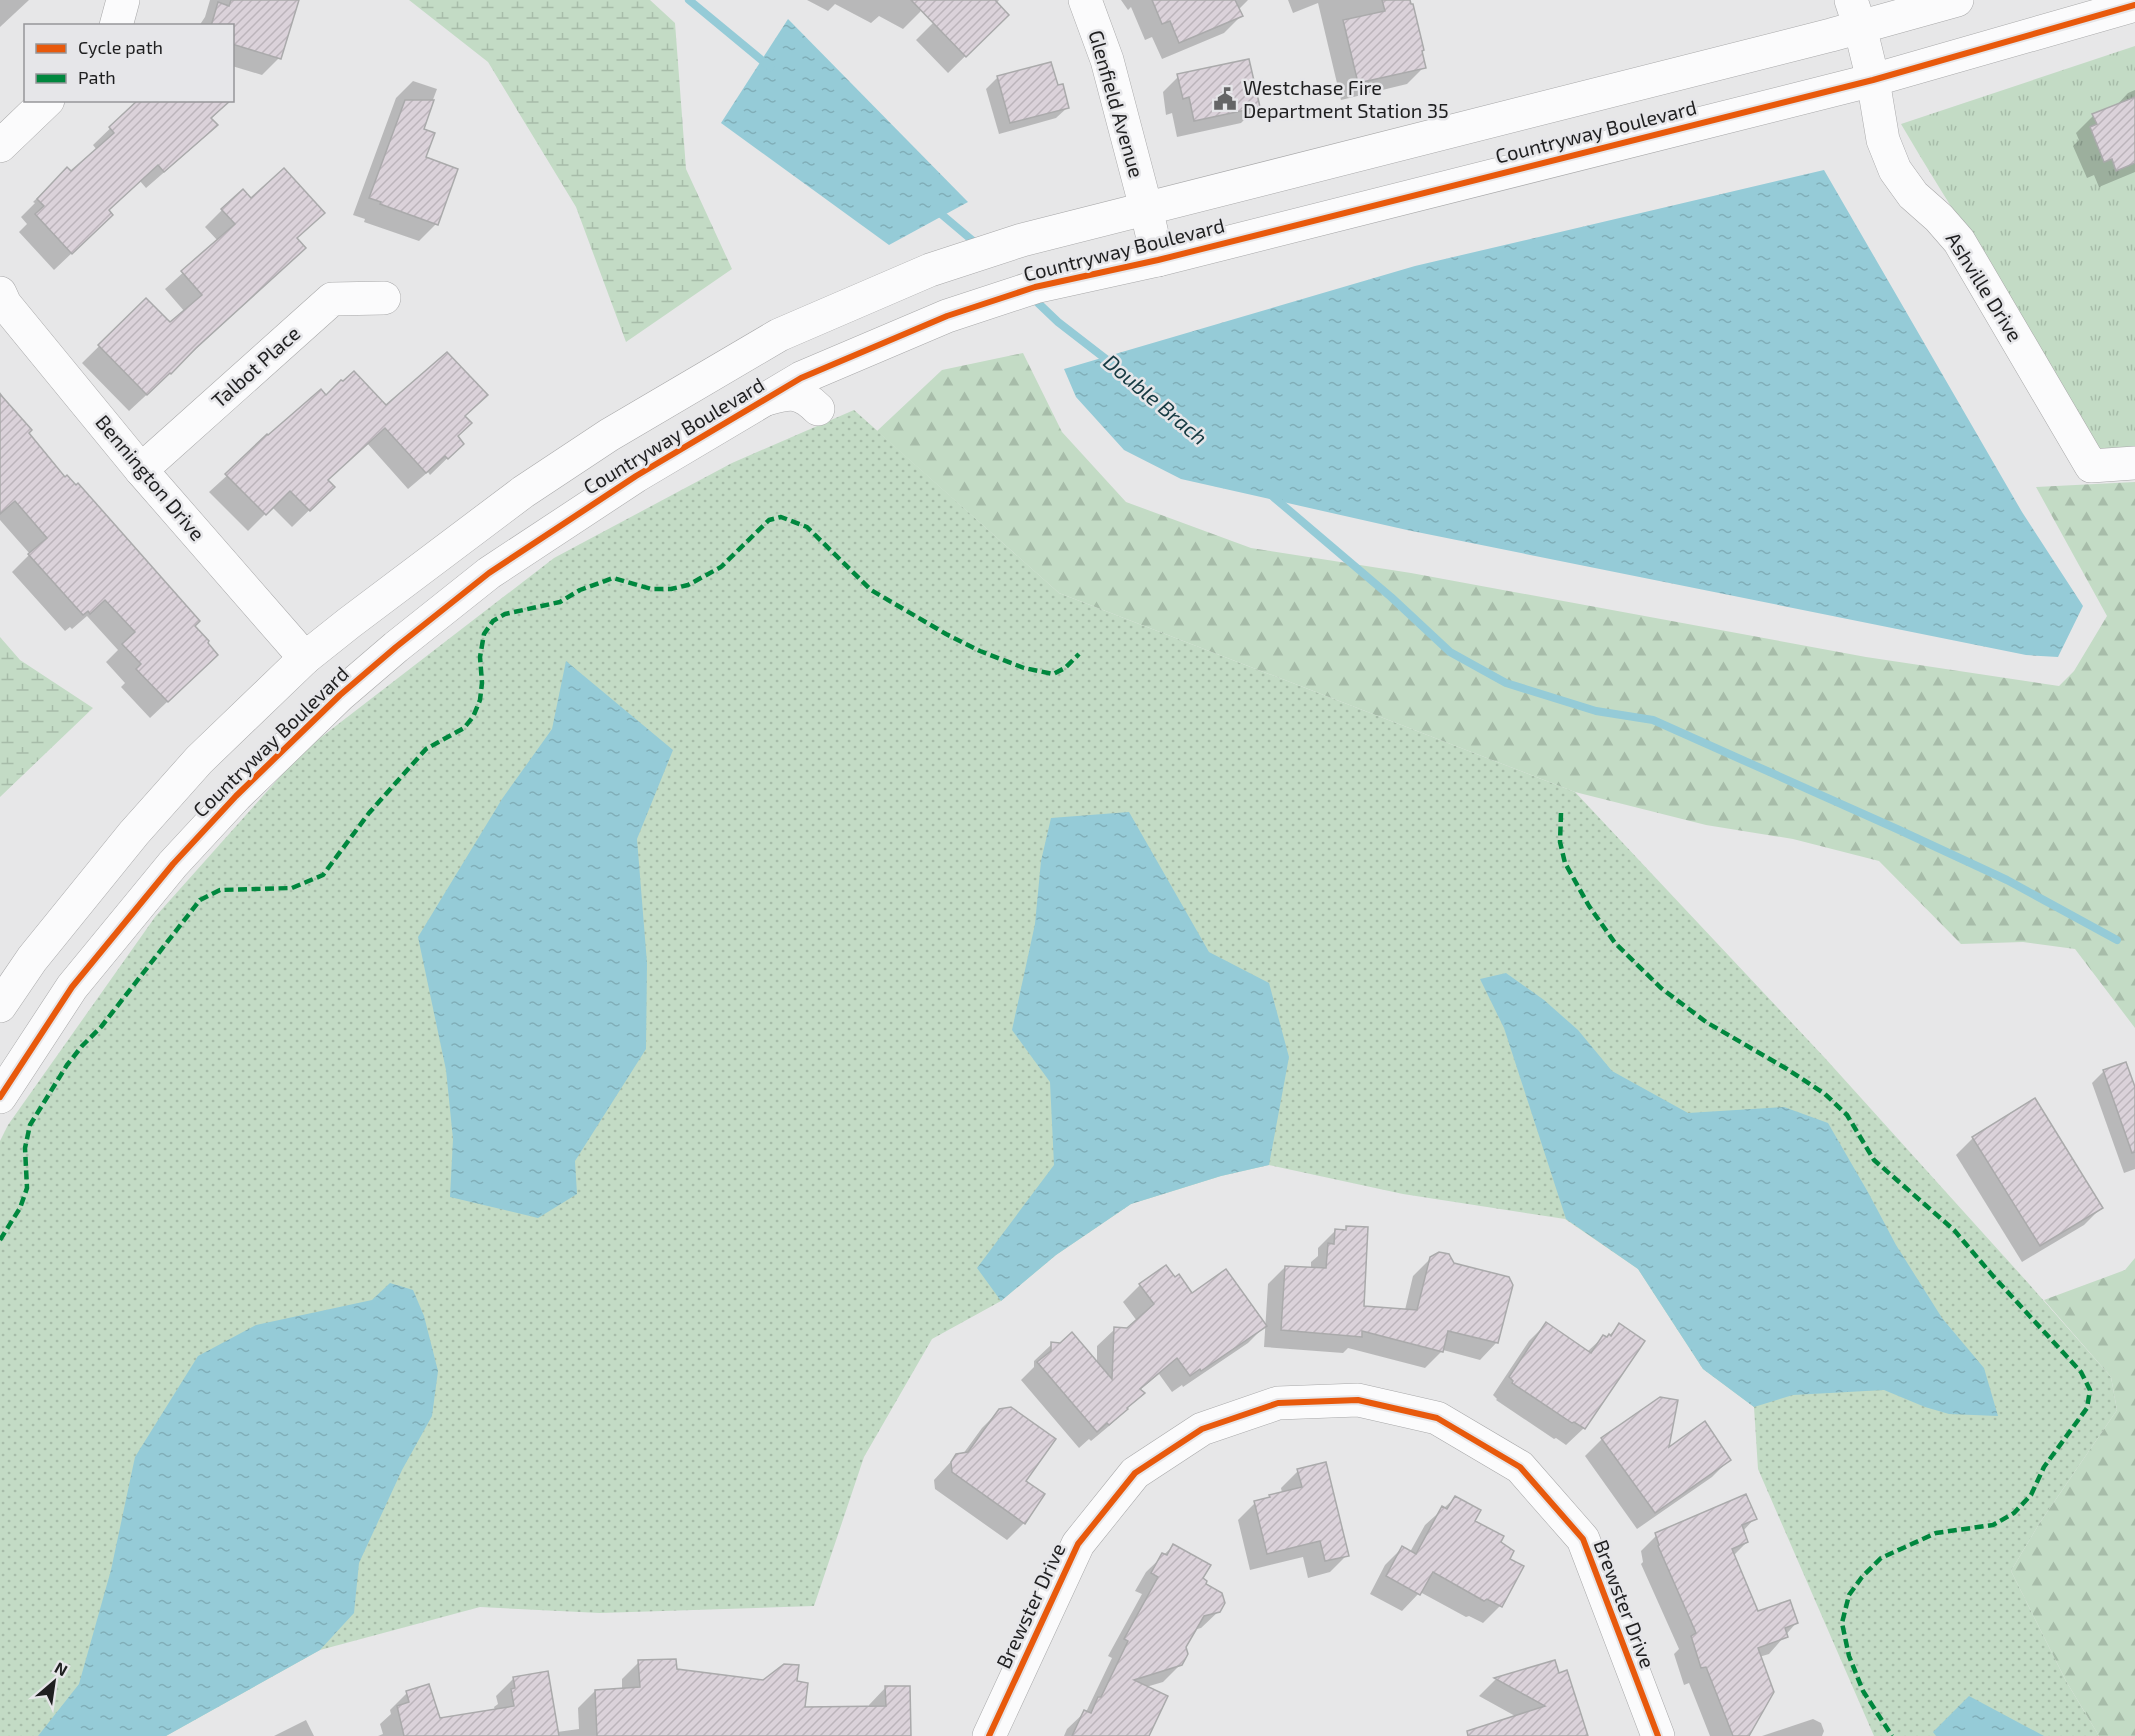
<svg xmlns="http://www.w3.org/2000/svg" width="2135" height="1736" font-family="'Exo 2',sans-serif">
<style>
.grass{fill:url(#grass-dots)}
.forest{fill:url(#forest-firs)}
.wetland{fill:url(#wetland-marsh)}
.park{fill:url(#park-tufts)}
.water{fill:url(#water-ripples)}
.shadow{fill:#0003}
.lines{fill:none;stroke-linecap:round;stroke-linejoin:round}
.stream{stroke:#95cbd7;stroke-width:8}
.building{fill:url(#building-hatch);stroke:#aaaaab;stroke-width:1.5}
.minor-casing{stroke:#a8a8a9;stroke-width:34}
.tertiary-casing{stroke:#a8a8a9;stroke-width:34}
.minor{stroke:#fbfbfc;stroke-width:33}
.tertiary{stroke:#fbfbfc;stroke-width:33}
.quiet{stroke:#00873e;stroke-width:4.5;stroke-dasharray:9 4.5;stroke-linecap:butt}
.cycleway-casing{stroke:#e6e6e9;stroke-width:10}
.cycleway{stroke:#e8590c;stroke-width:6}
.labels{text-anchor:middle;stroke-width:5;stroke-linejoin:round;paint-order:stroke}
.poi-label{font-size:20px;fill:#1f1f20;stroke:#e6e6e9;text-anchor:start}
.street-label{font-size:20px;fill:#1f1f20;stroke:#e6e6e9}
.water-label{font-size:21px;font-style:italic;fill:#153a42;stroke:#e6e6e9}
</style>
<defs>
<pattern id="grass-dots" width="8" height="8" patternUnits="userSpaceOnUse" patternTransform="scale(1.5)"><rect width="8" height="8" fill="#c3dbc5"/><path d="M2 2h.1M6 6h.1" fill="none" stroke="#a7bca9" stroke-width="1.8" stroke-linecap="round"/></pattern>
<pattern id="forest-firs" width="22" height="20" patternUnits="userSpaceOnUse" patternTransform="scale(1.5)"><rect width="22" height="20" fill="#c3dbc5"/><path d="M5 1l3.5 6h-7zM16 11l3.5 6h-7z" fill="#a7bca9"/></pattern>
<pattern id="wetland-marsh" width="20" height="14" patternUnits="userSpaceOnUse" patternTransform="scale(1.5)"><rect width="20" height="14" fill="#c3dbc5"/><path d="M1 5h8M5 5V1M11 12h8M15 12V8" fill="none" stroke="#a7bca9"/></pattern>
<pattern id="park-tufts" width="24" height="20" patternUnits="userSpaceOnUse" patternTransform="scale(1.5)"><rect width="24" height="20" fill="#c3dbc5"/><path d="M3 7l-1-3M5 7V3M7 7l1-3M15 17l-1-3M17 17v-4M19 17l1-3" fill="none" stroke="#a7bca9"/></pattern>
<pattern id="water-ripples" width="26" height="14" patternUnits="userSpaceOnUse" patternTransform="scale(1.5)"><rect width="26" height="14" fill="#95cbd7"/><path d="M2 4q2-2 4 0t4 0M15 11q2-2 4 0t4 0" fill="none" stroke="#80aeb8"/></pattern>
<pattern id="building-hatch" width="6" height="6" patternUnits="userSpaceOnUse" patternTransform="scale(1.5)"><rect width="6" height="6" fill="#dbd2da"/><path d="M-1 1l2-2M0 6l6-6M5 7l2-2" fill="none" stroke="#bcb4bb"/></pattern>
</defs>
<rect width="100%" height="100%" fill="#e7e7e8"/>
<path class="grass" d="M854 410 1059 593 1575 792 1824 1057 2029 1284 2111 1377 2117 1410 2039 1524 2011 1571 2066 1681 2099 1736H1874L1758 1469 1754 1407 1703 1369 1638 1269 1565 1219 1403 1194 1269 1165 1221 1176 1131 1204 1056 1255 1001 1301 932 1339 864 1457 814 1606 600 1613 480 1607 320 1650 166 1736H0V1141L8 1125 155 917 302 752 554 558 732 463Z"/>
<g class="forest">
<path d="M1023 353 1062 432 1126 502 1251 548 1411 573 1866 657 2059 686 2074 671 2107 616 2036 487 2135 482V1028L2075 949 2023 942 1961 944 1879 861 1793 839 1706 825 1575 792 1059 593 877 431 942 370Z"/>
<path d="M2135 1258V1736H2099L2066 1681 2011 1571 2039 1524 2117 1410 2111 1377 2044 1300 2125 1270Z"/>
</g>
<g class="wetland">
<path d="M409 0H650L675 23 686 169 732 269 626 342 576 207 488 62Z"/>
<path d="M0 637 20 660 93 708 0 797Z"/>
</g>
<path class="park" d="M2135 46V448L2100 450C2039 339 1965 234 1901 124Z"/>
<g class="water">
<path d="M788 19 968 202 889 245 721 123Z"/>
<path d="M1824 170 2022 512 2083 606 2058 657 2026 655 1407 530 1181 479 1124 450 1076 397 1064 369 1415 266Z"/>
<path d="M566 661 673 750 637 839 647 963 646 1049 575 1161 577 1194 538 1218 450 1197 453 1139 446 1070 418 937 502 799 552 729Z"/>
<path d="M1129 812 1209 952 1269 983 1289 1057 1269 1165 1221 1176 1131 1204 1056 1255 1001 1301 977 1268 1054 1165 1050 1082 1012 1030 1035 924 1041 861 1051 818Z"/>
<path d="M1506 973 1544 1000 1578 1030 1612 1071 1688 1113 1784 1107 1828 1123 1869 1194 1896 1245 1942 1318 1984 1368 1998 1416 1949 1414 1925 1407 1884 1390 1793 1395 1754 1407 1703 1369 1638 1269 1566 1219 1504 1028 1480 979Z"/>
<path d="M390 1283 413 1290 424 1316 438 1371 432 1416 402 1470 359 1563 354 1613 320 1650 166 1736H38L79 1684 111 1570 135 1457 198 1356 256 1325 372 1300Z"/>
<path d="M1969 1696 2044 1736H1936L1933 1732Z"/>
</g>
<g class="shadow">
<path d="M0 0H29L0 27Z"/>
<path d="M210 0H298L279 58 262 75 232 66V26H199L205 17Z"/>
<path d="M807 0H927L920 12 903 29 879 16 871 23 835 4 828 11Z"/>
<path d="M956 0H999L996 4 1007 15 948 73 916 40Z"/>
<path d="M1121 0H1248L1238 10 1241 16 1224 33 1162 59 1152 37 1145 40 1131 7 1128 10Z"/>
<path d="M1288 0H1408L1424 67 1407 84 1341 100 1318 3 1293 13Z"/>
<path d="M1180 75 1258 106 1241 123 1177 137 1172 113 1166 115 1163 92Z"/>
<path d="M997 78 1057 87 1068 107 1056 118 999 134 986 89Z"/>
<path d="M413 81 437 89 422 129 424 158 436 224 419 241 364 222 365 219 353 215 396 98Z"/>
<path d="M2135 90V172L2099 187 2094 175 2087 178 2073 146 2079 140 2076 133 2093 116 2115 107 2128 93Z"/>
<path d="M230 100 211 119 216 125 199 142 146 188 140 181 107 211 94 232 54 270 19 232 27 224 21 217 35 203 33 202 67 169 71 173 97 150 93 145 124 115Z"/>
<path d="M222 210 295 239 287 265 129 411 82 363 146 300 170 324 185 312 165 289 218 241 205 227Z"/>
<path d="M320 391 326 397 386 407 463 417 456 437 462 444 430 475 428 472 408 489 367 443 327 481 333 487 292 527 272 507 248 531 209 492Z"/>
<path d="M0 392 27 433 193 627 199 672 150 718 121 687 125 683 106 662 118 650 87 616 72 629 70 627 65 631 12 572 30 554 0 520Z"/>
<path d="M2104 1071 2135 1092V1169L2124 1173 2092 1083Z"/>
<path d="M1973 1138 2101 1208 2084 1225 2022 1262 1956 1155Z"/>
<path d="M1347 1228 1362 1307 1405 1310 1413 1276 1431 1258 1497 1342 1480 1360 1443 1350 1425 1368 1348 1348 1343 1353 1264 1347 1268 1284 1285 1267 1311 1269V1262L1318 1256V1248L1335 1231H1343Z"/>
<path d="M1175 1279 1192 1295 1265 1326 1248 1343 1183 1387 1182 1385 1172 1392 1159 1374 1140 1390 1143 1393 1109 1426 1091 1441 1089 1439 1079 1448 1021 1380 1034 1367V1361L1052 1344 1097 1364V1346L1115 1329H1127L1137 1321 1123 1302 1140 1285Z"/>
<path d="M1546 1324 1587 1352 1603 1337 1606 1339 1619 1325 1584 1428 1566 1445 1556 1438 1554 1439 1496 1400 1497 1399 1493 1395 1529 1341Z"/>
<path d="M1000 1410 1024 1482V1523L1007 1540 935 1489 934 1480 957 1455 963 1454 982 1428Z"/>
<path d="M1602 1439 1667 1450 1729 1460 1712 1477 1637 1529 1585 1456Z"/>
<path d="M1298 1471 1347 1555 1330 1572 1308 1578 1303 1557 1250 1570 1238 1520 1255 1503 1282 1493 1281 1488Z"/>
<path d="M1455 1498 1473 1521 1499 1543 1508 1559 1522 1567 1500 1606 1483 1623 1469 1616 1466 1617 1420 1592 1402 1611 1370 1594 1385 1565 1402 1548 1410 1552 1425 1525Z"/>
<path d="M1755 1518 1743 1531 1747 1542 1733 1556 1758 1613 1797 1622 1769 1654 1759 1657 1748 1736H1710L1689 1683 1684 1685 1674 1654 1679 1649 1641 1564 1643 1562 1641 1551 1659 1533Z"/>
<path d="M1173 1546 1201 1579 1219 1611 1201 1628 1194 1630 1185 1647 1181 1664 1163 1682 1146 1687 1147 1736H1064L1067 1729 1087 1710 1112 1658 1108 1656 1142 1594 1135 1591 1146 1572Z"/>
<path d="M639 1662 675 1670 764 1681 795 1683 803 1709 869 1707V1705L886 1687 909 1736H378L383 1734 380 1724 391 1714 390 1710 407 1693 439 1720 495 1710 494 1707 498 1704 496 1696 513 1679 546 1673 557 1732 579 1729 578 1708 595 1691 622 1690V1679Z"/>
<path d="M1554 1662 1558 1675 1587 1736H1478L1517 1717 1479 1696 1495 1680Z"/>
<path d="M1813 1719 1821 1723 1824 1731 1822 1736H1762Z"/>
<path d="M306 1720 314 1736H274Z"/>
</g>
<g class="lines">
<g class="stream">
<path d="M689 0 770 67"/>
<path d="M934 208 979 246"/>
<path d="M1037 302 1058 322 1111 363"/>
<path d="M1271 495 1391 597 1450 652 1506 683 1596 711 1653 720 1897 829 2007 880 2117 940"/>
</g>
</g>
<g class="building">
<path d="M231 0H299L281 59 232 44V26H211L218 2 229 6Z"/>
<path d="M911 0H995L1009 15 966 57Z"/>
<path d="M1152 0H1235L1243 16 1179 43 1170 21 1162 24Z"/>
<path d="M1382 0H1410L1411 4H1413L1424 50 1422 51 1426 68 1358 83 1343 20 1385 11Z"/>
<path d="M1249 59 1260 107 1194 121 1189 97 1183 99 1177 74Z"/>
<path d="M1051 62 1058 85 1063 84 1069 108 1010 123 997 76Z"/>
<path d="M2135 97V163L2116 171 2112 159 2104 162 2090 127 2097 124 2092 114Z"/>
<path d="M138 100H231L211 118 218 125 164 172 158 165 109 210 113 215 72 254 35 214 44 206 37 199 67 167 71 171 114 133 109 127Z"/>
<path d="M405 100H434L424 129 435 133 426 157 458 169 438 225 380 204 381 202 369 198Z"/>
<path d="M284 168 325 213 297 238 306 248 196 348 171 374 170 373 147 395 98 345 146 298 170 322 202 295 181 271 235 224 221 209 243 189 251 198Z"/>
<path d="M447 352 488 395 465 416 472 423 458 436 464 444 448 459 445 456 426 473 385 428 328 480 335 487 310 511 290 491 266 515 225 474 267 434 268 435 321 389 326 395 341 380 343 381 354 371 386 405Z"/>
<path d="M0 394 32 430 29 433 65 477 67 475 76 485 78 483 200 621 195 626 209 641 208 643 218 655 168 702 136 669 141 664 122 644 135 632 105 600 90 614 88 611 83 615 28 554 47 538 15 501 0 514Z"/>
<path d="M2126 1062 2135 1087V1152L2132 1153 2103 1070Z"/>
<path d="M2035 1098 2103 1208 2040 1246 1972 1137Z"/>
<path d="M1346 1226 1368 1227 1364 1306 1417 1310 1430 1257 1439 1252 1449 1254 1454 1263 1509 1277 1513 1285 1498 1343 1448 1331 1443 1352 1362 1331V1337L1281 1330 1285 1266 1326 1268 1328 1243 1334 1244 1335 1229 1346 1230Z"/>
<path d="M1166 1265 1175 1277 1179 1274 1192 1293 1226 1269 1267 1326 1201 1371 1200 1369 1190 1376 1177 1358 1140 1389 1145 1393 1127 1408 1128 1409 1109 1425 1107 1423 1097 1432 1037 1362 1051 1351V1342L1060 1343 1072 1332 1112 1379 1114 1327 1127 1328 1154 1304 1139 1284Z"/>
<path d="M1546 1322 1591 1353 1603 1335 1607 1337 1609 1334 1611 1336 1619 1323 1645 1341 1585 1429 1574 1422 1572 1423 1512 1383 1513 1381 1509 1377Z"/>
<path d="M1660 1397 1678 1400 1669 1447 1705 1421 1731 1460 1655 1513 1601 1438Z"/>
<path d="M1011 1407 1056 1439 1026 1481 1045 1494 1025 1524 952 1472 951 1462 956 1454 968 1452 999 1409Z"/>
<path d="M1326 1462 1349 1556 1325 1561 1320 1541 1267 1554 1254 1501 1270 1497 1269 1495 1302 1487 1297 1469Z"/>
<path d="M1746 1494 1757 1519 1742 1525 1748 1542 1732 1549 1758 1611 1790 1600 1798 1623 1785 1628 1788 1637 1758 1648 1774 1692 1749 1736H1733L1706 1667 1701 1668 1691 1636 1696 1633 1658 1546 1659 1545 1655 1533Z"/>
<path d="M1455 1496 1481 1510 1475 1521 1504 1536 1501 1542 1514 1551 1510 1559 1524 1566 1502 1607 1487 1599 1484 1601 1433 1572 1420 1595 1386 1576 1402 1546 1416 1554 1442 1506 1447 1509Z"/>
<path d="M1173 1544 1211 1565 1203 1578 1207 1581 1206 1584 1222 1593 1225 1603 1220 1612 1204 1616 1186 1647 1188 1654 1182 1665 1134 1680 1168 1696 1149 1736H1072L1084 1710 1091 1713 1098 1697H1101L1128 1641 1124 1639 1158 1577 1151 1573 1162 1553 1167 1555Z"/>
<path d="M676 1659 677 1669 763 1680 784 1664 799 1665 797 1681 808 1683 805 1707 886 1706 885 1686H910L911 1736H597L595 1690 640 1687 638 1660Z"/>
<path d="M1555 1660 1559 1673 1567 1670 1588 1736H1468L1467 1731 1545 1706 1494 1678Z"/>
<path d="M548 1671 559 1736H404L397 1706 409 1702 406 1691 429 1684 440 1718 514 1706 511 1689 515 1688 513 1677Z"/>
</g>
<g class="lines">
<g class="minor-casing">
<g id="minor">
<path d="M1085 0 1107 60 1146 208"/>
<path d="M1851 0 1860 27 1873 80 1883 140 1895 170 1913 195 1939 218 1959 241 2091 466 2135 463"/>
<path d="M116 26 123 0"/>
<path d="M0 146 48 100"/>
<path d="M0 293 5 304 141 470 305 658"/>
<path d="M141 470 332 299 384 298"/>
<path d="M989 1736 1078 1544 1135 1473 1202 1429 1278 1403 1358 1400 1437 1418 1520 1467 1583 1539 1658 1736"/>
</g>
</g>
<g class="tertiary-casing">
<g id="tertiary">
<path d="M1146 208 1158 260"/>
<path d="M767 399C791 392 800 391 818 409"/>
<path d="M0 1006 32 959 134 833 199 760 305 658 349 623 523 492 609 435 779 335 930 270 1022 240 1831 35 1957 0"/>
<path d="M0 1097 72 987 173 864 236 796 340 695 396 647 489 573 636 476 801 378 947 316 1035 287 1158 260 1873 80 2135 5"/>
</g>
</g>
<use href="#minor" class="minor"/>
<use href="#tertiary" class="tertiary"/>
<g class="quiet">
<path d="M1561 813 1560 842 1565 863 1589 906 1615 943 1661 988 1706 1022 1787 1069 1825 1094 1847 1115 1874 1160 1954 1230 1993 1276 2081 1372 2090 1390 2087 1408 2044 1467 2031 1495 2014 1513 1993 1525 1936 1533 1881 1558 1862 1577 1849 1595 1842 1623 1849 1656 1863 1691 1892 1736"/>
<path d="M0 1240 20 1208 27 1188 25 1148 30 1125 67 1065 82 1046 101 1027 200 900 220 890 292 888 323 875 369 813 426 749 464 728 473 717 480 700 482 683 480 657 484 634 493 621 505 614 560 602 580 590 613 578 651 589H671L688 585 721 567 769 520 781 517 807 527 871 590 946 634 980 651 1024 668 1053 674 1065 668 1079 654"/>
</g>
<g class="cycleway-casing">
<g id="cycleway">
<path d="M0 1097 72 987 173 864 236 796 340 695 396 647 489 573 636 476 801 378 947 316 1035 287 1158 260 1873 80 2135 5"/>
<path d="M989 1736 1078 1544 1135 1473 1202 1429 1278 1403 1358 1400 1437 1418 1520 1467 1583 1539 1658 1736"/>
</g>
</g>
<use href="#cycleway" class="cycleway"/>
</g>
<defs>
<g id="civic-bare" transform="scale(1.8)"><path d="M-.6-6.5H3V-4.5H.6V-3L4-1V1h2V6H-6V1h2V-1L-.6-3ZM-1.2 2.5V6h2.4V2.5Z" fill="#656566" stroke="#e6e6e9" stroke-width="2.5" paint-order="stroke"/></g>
</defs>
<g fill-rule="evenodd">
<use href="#civic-bare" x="1225" y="99"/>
</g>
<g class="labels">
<g class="poi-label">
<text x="1243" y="95">Westchase Fire<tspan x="1243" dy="23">Department Station 35</tspan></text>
</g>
<g class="street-label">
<text transform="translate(1116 104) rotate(74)" y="7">Glenfield Avenue</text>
<text transform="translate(1596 132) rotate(-14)" y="7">Countryway Boulevard</text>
<text transform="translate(1124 250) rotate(-14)" y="7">Countryway Boulevard</text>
<text transform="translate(1984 287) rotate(58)" y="7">Ashville Drive</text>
<text transform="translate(256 367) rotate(-42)" y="7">Talbot Place</text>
<text transform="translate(674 436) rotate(-31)" y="7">Countryway Boulevard</text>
<text transform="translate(150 478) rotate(50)" y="7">Bennington Drive</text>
<text transform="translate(271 742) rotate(-44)" y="7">Countryway Boulevard</text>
<text transform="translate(1624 1604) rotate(69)" y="7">Brewster Drive</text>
<text transform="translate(1031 1606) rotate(-65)" y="7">Brewster Drive</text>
</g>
<g class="water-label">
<text transform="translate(1155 400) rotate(40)" y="7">Double Brach</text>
</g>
</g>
<rect x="24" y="24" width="210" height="78" fill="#e6e6e9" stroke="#969699" stroke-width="1.5"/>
<rect x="36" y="44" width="30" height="9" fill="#e8590c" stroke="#969699" stroke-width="1.5"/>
<text x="78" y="54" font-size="18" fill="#1f1f20">Cycle path</text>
<rect x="36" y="74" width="30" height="9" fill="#00873e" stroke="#969699" stroke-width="1.5"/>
<text x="78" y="84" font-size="18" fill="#1f1f20">Path</text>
<g transform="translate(54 1682) rotate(29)" stroke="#e6e6e9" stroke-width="4.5" paint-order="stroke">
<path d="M0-4.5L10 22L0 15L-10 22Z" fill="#1f1f20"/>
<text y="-9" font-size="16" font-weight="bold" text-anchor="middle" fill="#1f1f20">N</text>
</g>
</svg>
